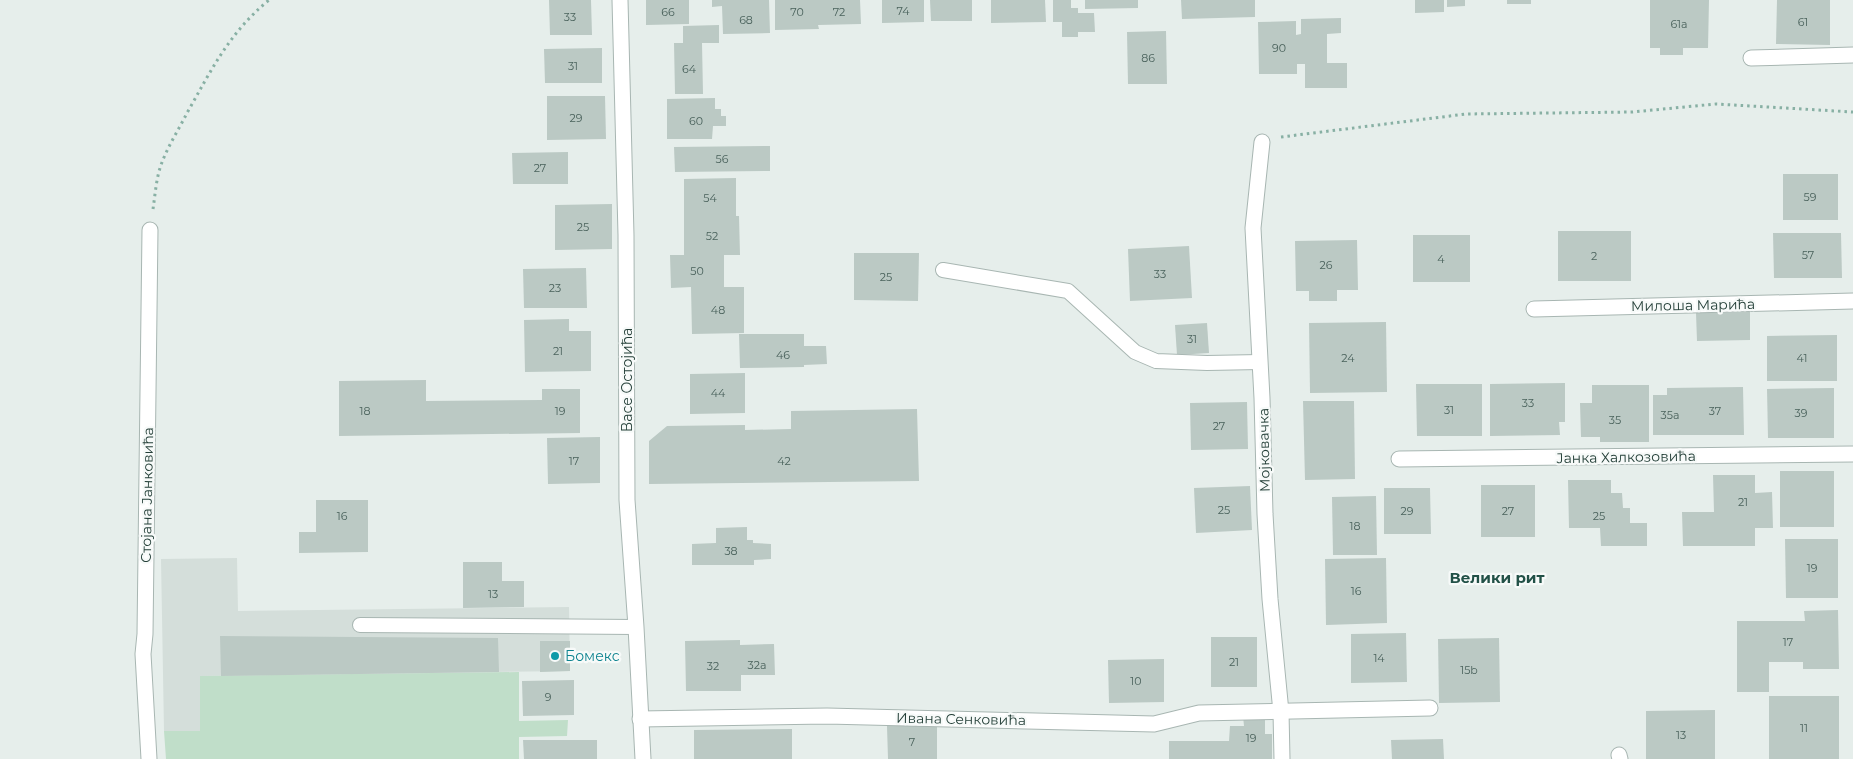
<svg xmlns="http://www.w3.org/2000/svg" width="1853" height="759" font-family="Montserrat,sans-serif">
<style>
.built{fill:#d4deda}
.green{fill:#c0dec9}
.building{fill:#bbc9c4}
.lines{fill:none;stroke-linecap:round;stroke-linejoin:round}
.service-casing{stroke:#a8b6b2;stroke-width:16}
.minor-casing{stroke:#a8b6b2;stroke-width:17}
.path{stroke:#88b0a4;stroke-width:3;stroke-dasharray:2.5 4;stroke-linecap:butt}
.service{stroke:#fff;stroke-width:14}
.minor{stroke:#fff;stroke-width:15}
.culture-dot{fill:#0f9aa8;stroke:#f7faf9;stroke-width:2}
.labels{text-anchor:middle;stroke-width:4.5;stroke-linejoin:round;paint-order:stroke}
.number-label{font-size:11px;fill:#4a625c}
.street-label{font-size:14px;fill:#254039;stroke:#f7faf9}
.culture-label{font-size:14px;fill:#0d838f;stroke:#f7faf9;text-anchor:start}
.neighbourhood-label{font-size:15px;font-weight:bold;fill:#225147;stroke:#f7faf9}
</style>
<rect width="100%" height="100%" fill="#e6eeeb"/>
<path class="built" d="M237 558 238 611 569 607 570 671 200 676V731H164L161 559Z"/>
<path class="green" d="M519 672V721L568 720 567 736 519 737V759H166L164 731H200V676Z"/>
<g class="building">
<path d="M549 0H591L592 35H550Z"/>
<path d="M646 0H689V24L646 25Z"/>
<path d="M712 0H769L770 33 723 34 722 6 712 7Z"/>
<path d="M775 0H860L861 24 818 25 819 29 775 30Z"/>
<path d="M882 0H924V22L882 23Z"/>
<path d="M930 0H972V21H931Z"/>
<path d="M991 0H1045L1046 22 991 23Z"/>
<path d="M1053 0H1071V8H1078V13H1094L1095 32H1078V37H1062V22H1053Z"/>
<path d="M1085 0H1138V8L1085 9Z"/>
<path d="M1181 0H1255V17L1182 19Z"/>
<path d="M1415 0H1444V12L1415 13Z"/>
<path d="M1447 0H1465V6L1447 7Z"/>
<rect x="1507" y="0" width="24" height="4"/>
<path d="M1650 0H1709L1708 48H1683V55H1660V48H1650Z"/>
<path d="M1777 0H1830V45L1776 44Z"/>
<path d="M1341 18V33L1327 34V63H1347V88H1305V64H1297V74H1259L1258 22 1296 21V35L1301 34V19Z"/>
<path d="M719 25V43H702L703 94H675L674 43H683V26Z"/>
<path d="M1166 31 1167 84H1128L1127 32Z"/>
<path d="M602 48V83H545L544 49Z"/>
<path d="M547 96H605L606 139 547 140Z"/>
<path d="M715 98V109H721V116H726V126H713L712 139H667V99Z"/>
<path d="M770 146V171L675 172 674 147Z"/>
<path d="M568 152V184H513L512 153Z"/>
<rect x="1783" y="174" width="55" height="46"/>
<path d="M736 178V216H739L740 255H724V287H744V333L692 334 691 287 671 288 670 255H684V179Z"/>
<path d="M612 204V249L555 250V205Z"/>
<rect x="1558" y="231" width="73" height="50"/>
<path d="M1773 233H1841L1842 278H1774Z"/>
<rect x="1413" y="235" width="57" height="47"/>
<path d="M1357 240 1358 290H1337V301H1309V291H1296L1295 241Z"/>
<path d="M1189 246 1192 298 1130 301 1128 249Z"/>
<path d="M854 253H919L918 301 854 300Z"/>
<path d="M586 268 587 308H524L523 269Z"/>
<path d="M1750 312V340L1697 341 1696 313Z"/>
<path d="M569 319V331H591V371L525 372 524 320Z"/>
<path d="M1386 322 1387 392 1310 393 1309 323Z"/>
<path d="M1207 323 1209 353 1177 355 1175 325Z"/>
<path d="M739 334H804V346H826L827 364 804 365V367L740 368Z"/>
<path d="M1837 335V381H1767V336Z"/>
<path d="M745 373V413L690 414V374Z"/>
<path d="M426 380V401L542 400V389H580V433L339 436V381Z"/>
<path d="M1565 383V422H1559L1560 435 1490 436V384Z"/>
<path d="M1416 384H1482V436H1417Z"/>
<path d="M1592 385H1649V442H1600V437H1581L1580 403H1592Z"/>
<path d="M1743 387 1744 435H1653V395H1667V388Z"/>
<path d="M1834 388V438H1768L1767 389Z"/>
<path d="M1303 401H1354L1355 479 1305 480Z"/>
<path d="M1247 402 1248 449 1191 450 1190 403Z"/>
<path d="M917 409 919 481 649 484V441L667 426 745 425V430L791 429V411Z"/>
<path d="M600 437V483L548 484 547 438Z"/>
<rect x="1780" y="471" width="54" height="56"/>
<path d="M1713 475H1755V493L1772 492 1773 528H1755V546H1683L1682 512H1714Z"/>
<path d="M1568 480H1611V493H1622L1623 508H1630V523H1647V546H1601L1600 528H1569Z"/>
<rect x="1481" y="485" width="54" height="52"/>
<path d="M1250 486 1252 530 1196 533 1194 488Z"/>
<path d="M1384 488H1430L1431 534H1384Z"/>
<path d="M1376 496 1377 555H1333L1332 497Z"/>
<path d="M316 500H368V552L299 553V532H316Z"/>
<path d="M747 527V540H753V543L771 544V559L754 560V565H692V544L716 543V528Z"/>
<path d="M1785 539H1838V598H1786Z"/>
<path d="M1386 558 1387 623 1326 625 1325 559Z"/>
<path d="M463 562H502V581H524V607L463 608Z"/>
<path d="M1838 610 1839 669H1803V662H1769V692H1737V621H1805L1804 611Z"/>
<path d="M1406 633 1407 682 1351 683V634Z"/>
<path d="M220 636 498 638 499 672 221 676Z"/>
<rect x="1211" y="637" width="46" height="50"/>
<path d="M1499 638 1500 702 1439 703 1438 639Z"/>
<path d="M740 640V645L774 644 775 675H741V691H686L685 641Z"/>
<path d="M540 641H570V671L540 672Z"/>
<path d="M1164 659V702L1109 703 1108 660Z"/>
<path d="M574 680V715L523 716 522 681Z"/>
<rect x="1769" y="696" width="70" height="63"/>
<path d="M1715 710V759H1646V711Z"/>
<path d="M1243 716 1265 717V734H1272V759H1169V741H1229L1230 726H1244Z"/>
<path d="M937 725V759H888L887 726Z"/>
<path d="M792 729V759H694V730Z"/>
<path d="M1443 739 1444 759H1392L1391 740Z"/>
<path d="M523 740H597V759H524Z"/>
</g>
<g class="lines">
<g class="service-casing">
<g id="service">
<path d="M943 270 1068 291 1135 352 1156 361 1207 363 1260 362"/>
<path d="M360 625 636 627"/>
</g>
</g>
<g class="minor-casing">
<g id="minor">
<path d="M620 0 626 235 627 500 636 627 643 759"/>
<path d="M1751 58 1853 55"/>
<path d="M1262 142 1253 228 1262 398 1265 514 1270 599 1281 712 1282 759"/>
<path d="M1534 309 1853 301"/>
<path d="M1399 459 1853 454"/>
<path d="M640 719 827 716 1154 724 1199 713 1430 708"/>
<path d="M1619 755 1620 759"/>
<path d="M149 759 143 654 145 634 150 230"/>
</g>
</g>
<g class="path">
<path d="M1281 137 1466 114 1632 112 1716 104 1853 112"/>
<path d="M153 209C155 196 156 181 160 168 166 149 178 131 187 113 212 69 229 33 269 0"/>
</g>
<use href="#service" class="service"/>
<use href="#minor" class="minor"/>
</g>
<circle class="culture-dot" cx="555" cy="656" r="5"/>
<g class="labels">
<g class="number-label">
<text x="903" y="15">74</text>
<text x="668" y="16">66</text>
<text x="797" y="16">70</text>
<text x="839" y="16">72</text>
<text x="570" y="21">33</text>
<text x="746" y="24">68</text>
<text x="1803" y="26">61</text>
<text x="1679" y="28">61a</text>
<text x="1279" y="52">90</text>
<text x="1148" y="62">86</text>
<text x="573" y="70">31</text>
<text x="689" y="73">64</text>
<text x="576" y="122">29</text>
<text x="696" y="125">60</text>
<text x="722" y="163">56</text>
<text x="540" y="172">27</text>
<text x="1810" y="201">59</text>
<text x="710" y="202">54</text>
<text x="583" y="231">25</text>
<text x="712" y="240">52</text>
<text x="1808" y="259">57</text>
<text x="1594" y="260">2</text>
<text x="1441" y="263">4</text>
<text x="1326" y="269">26</text>
<text x="697" y="275">50</text>
<text x="1160" y="278">33</text>
<text x="886" y="281">25</text>
<text x="555" y="292">23</text>
<text x="718" y="314">48</text>
<text x="1192" y="343">31</text>
<text x="558" y="355">21</text>
<text x="783" y="359">46</text>
<text x="1348" y="362">24</text>
<text x="1802" y="362">41</text>
<text x="718" y="397">44</text>
<text x="1528" y="407">33</text>
<text x="1449" y="414">31</text>
<text x="365" y="415">18</text>
<text x="560" y="415">19</text>
<text x="1715" y="415">37</text>
<text x="1801" y="417">39</text>
<text x="1670" y="419">35a</text>
<text x="1615" y="424">35</text>
<text x="1219" y="430">27</text>
<text x="574" y="465">17</text>
<text x="784" y="465">42</text>
<text x="1743" y="506">21</text>
<text x="1224" y="514">25</text>
<text x="1407" y="515">29</text>
<text x="1508" y="515">27</text>
<text x="342" y="520">16</text>
<text x="1599" y="520">25</text>
<text x="1355" y="530">18</text>
<text x="731" y="555">38</text>
<text x="1812" y="572">19</text>
<text x="1356" y="595">16</text>
<text x="493" y="598">13</text>
<text x="1788" y="646">17</text>
<text x="1379" y="662">14</text>
<text x="1234" y="666">21</text>
<text x="757" y="669">32a</text>
<text x="713" y="670">32</text>
<text x="1469" y="674">15b</text>
<text x="1136" y="685">10</text>
<text x="548" y="701">9</text>
<text x="1804" y="732">11</text>
<text x="1681" y="739">13</text>
<text x="1251" y="742">19</text>
<text x="912" y="746">7</text>
</g>
<g class="street-label">
<text transform="translate(1693 305) rotate(-1)" y="5">Милоша Марића</text>
<text transform="translate(627 380) rotate(-90)" y="5">Васе Остојића</text>
<text transform="translate(1264 450) rotate(-91)" y="5">Мојковачка</text>
<text transform="translate(1626 457) rotate(-1)" y="5">Јанка Халкозовића</text>
<text transform="translate(147 495) rotate(-89)" y="5">Стојана Јанковића</text>
<text transform="translate(961 719) rotate(1)" y="5">Ивана Сенковића</text>
</g>
<g class="culture-label">
<text x="565" y="661">Бомекс</text>
</g>
<g class="neighbourhood-label">
<text x="1497" y="583">Велики рит</text>
</g>
</g>
</svg>
